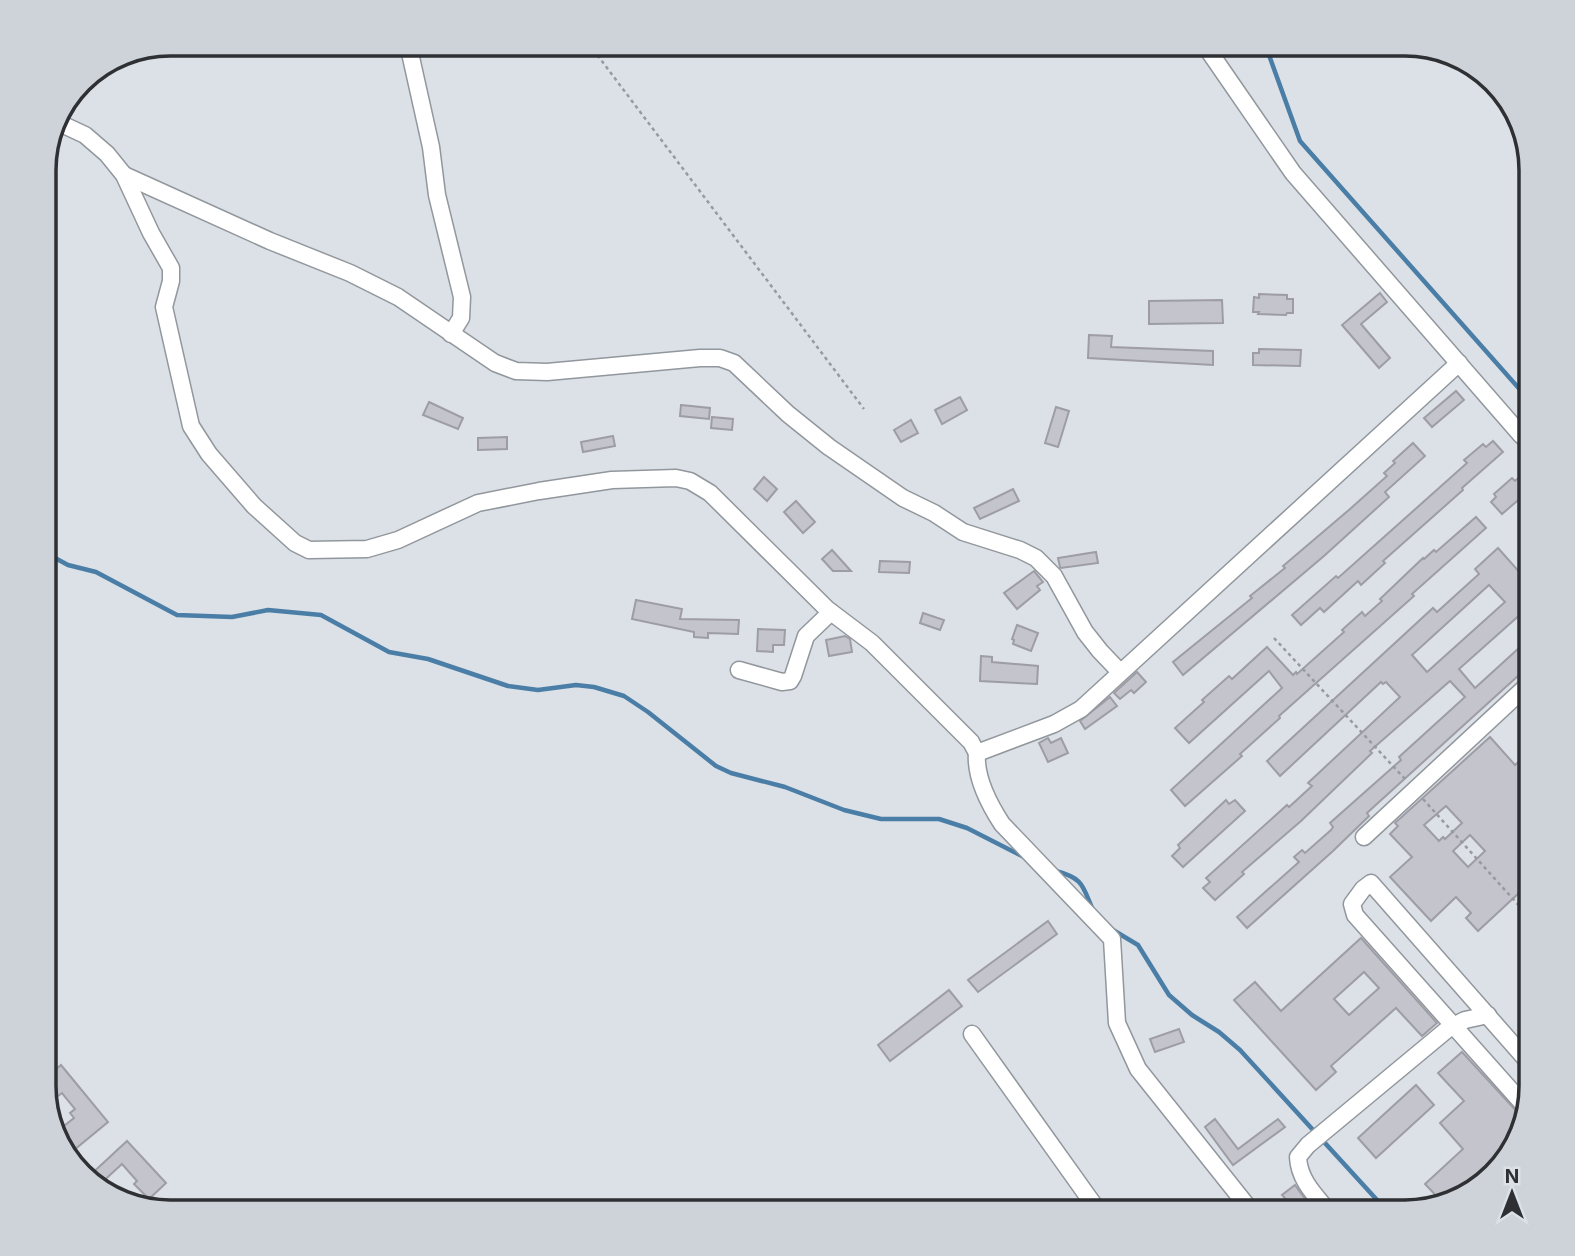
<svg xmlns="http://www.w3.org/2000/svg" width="1575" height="1256" font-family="Inter,sans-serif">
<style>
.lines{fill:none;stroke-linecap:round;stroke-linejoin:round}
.stream{stroke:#4b7ea6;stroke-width:4.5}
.building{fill:#c4c4cc;stroke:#9e9da5;stroke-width:2;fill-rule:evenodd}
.minor-casing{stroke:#91979c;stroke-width:19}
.path{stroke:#979ba0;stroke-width:2.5;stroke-dasharray:3.5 3.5;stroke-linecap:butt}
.minor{stroke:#fff;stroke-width:16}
.rim{fill:none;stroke:#2e3033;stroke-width:3.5}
</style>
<rect width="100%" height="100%" fill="#dbe1e7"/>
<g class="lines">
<g class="stream">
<path d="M1265 44 1300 141 1531 402"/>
<path d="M44 252 51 223 44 208"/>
<path d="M44 552 68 565 96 572 177 615 232 617 268 610 321 615 389 652 428 659 508 686 538 690 576 685 594 687 624 696 648 712 716 766 731 773 785 787 844 810 881 819H939L967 828 1026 858"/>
<path d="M1056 871C1085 879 1082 886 1093 910"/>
<path d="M1113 930 1138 945 1169 995 1192 1015 1219 1032 1240 1050 1388 1212"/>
</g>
</g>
<g class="building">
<path d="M1380 293 1387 302 1361 324 1390 358 1379 368 1342 325Z"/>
<path d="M1259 294 1287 295V299H1293V313H1287L1286 315 1258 314 1259 312H1253L1254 297 1259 298Z"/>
<path d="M1222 300 1223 323 1149 324V301Z"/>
<path d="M1089 335 1112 336 1111 347 1213 351V365L1088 358Z"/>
<path d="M1259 349 1301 350 1300 366 1253 365V353H1259Z"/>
<path d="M1456 391 1464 400 1432 427 1424 418Z"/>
<path d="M960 397 967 410 942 424 935 410Z"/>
<path d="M429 402 463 418 458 429 423 415Z"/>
<path d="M681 405 710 408 709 419 680 416Z"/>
<path d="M1056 407 1069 411 1058 447 1045 443Z"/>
<path d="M712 417 733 419 732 430 711 428Z"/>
<path d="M911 420 918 433 901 442 894 430Z"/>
<path d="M613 436 615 446 583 452 581 442Z"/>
<path d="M507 437V449L478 450V438Z"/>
<path d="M1493 441 1503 452 1462 488 1463 490 1383 561 1385 563 1361 585 1358 581 1324 612 1320 608 1301 625 1292 615 1336 576 1338 578 1467 463 1464 460 1483 444 1486 447Z"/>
<path d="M1413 443 1425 456 1385 492 1389 497 1324 556 1183 675 1173 662 1252 598 1250 596 1285 568 1283 566 1350 509 1387 476 1384 473 1395 463 1393 461Z"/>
<path d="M1522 475 1531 485V489L1502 514 1491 502 1496 497 1494 494 1512 478 1515 481Z"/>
<path d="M764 477 777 489 767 501 754 489Z"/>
<path d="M1013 489 1019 501 980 519 974 508Z"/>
<path d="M796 501 815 522 803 533 784 512Z"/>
<path d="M1476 517 1486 528 1412 594 1414 596 1279 716 1280 718 1240 754 1242 756 1185 806 1171 790 1282 688 1269 671 1189 743 1175 728 1204 702 1202 700 1229 676 1232 679 1267 647 1293 675 1296 672 1297 674 1344 632 1342 630 1362 612 1365 616 1382 601 1380 599 1423 558 1424 559 1434 550 1436 552Z"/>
<path d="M1498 548 1531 585V605L1459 669 1475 688 1519 648 1522 652 1531 643V664L1367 813 1369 816 1333 851 1247 928 1237 917 1299 862 1294 857 1302 850 1305 853 1331 830 1333 827 1330 823 1401 760 1399 757 1465 697 1450 681 1370 751 1372 753 1301 821 1242 872 1244 874 1215 900 1203 888 1210 882 1206 878 1287 805 1289 807 1312 786 1308 783 1400 697 1386 682 1383 684 1381 682 1280 776 1267 761 1433 608 1437 612 1479 574 1475 569ZM1489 585 1505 602 1427 672 1412 655Z"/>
<path d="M832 550 851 571H833L822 559Z"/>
<path d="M1096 552 1098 563 1061 568 1060 567 1058 558Z"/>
<path d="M880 561 910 562 909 573 879 572Z"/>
<path d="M1034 571 1043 582 1037 586 1040 590 1017 609 1004 593Z"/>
<path d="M636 600 682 609 680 619 739 620 738 634 708 633V638L694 637V632L632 619Z"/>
<path d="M923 613 944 620 940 630 920 623Z"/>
<path d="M1017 625 1038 633 1031 651 1013 644 1014 640 1012 639Z"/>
<path d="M758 629 785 630 784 645H773V652L757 651Z"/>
<path d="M845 636 850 639 852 652 829 656 826 640Z"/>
<path d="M981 656 992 657V662L1038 666 1037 684 980 681Z"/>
<path d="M1137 672 1146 682 1134 693 1131 690 1120 699 1114 693Z"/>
<path d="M1110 697 1117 706 1085 729 1080 721Z"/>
<path d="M1490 737 1515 765 1531 751V836L1520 846 1531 858V907L1519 893 1478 931 1466 918 1471 913 1456 897 1431 921 1390 877 1412 857 1390 834 1398 826 1395 823ZM1446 806 1462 823 1445 839 1443 837 1439 841 1424 825ZM1470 835 1485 851 1468 867 1453 851Z"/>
<path d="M1048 738 1051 743 1061 738 1068 753 1048 762 1039 743Z"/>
<path d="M1226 800 1229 804 1235 800 1245 811 1183 867 1172 856 1180 848 1178 845Z"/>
<path d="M1048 921 1057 934 978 992 968 980Z"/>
<path d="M1361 938 1437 1023 1422 1036 1396 1008 1331 1066 1336 1072 1316 1090 1234 1000 1255 982 1281 1011ZM1364 972 1379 988 1349 1015 1334 999Z"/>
<path d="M949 990 962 1006 890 1061 878 1045Z"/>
<path d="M1179 1029 1184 1042 1155 1052 1150 1039Z"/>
<path d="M1462 1052 1520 1115 1500 1169 1460 1199 1443 1203 1425 1184 1463 1149 1440 1123 1464 1101 1438 1073Z"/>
<path d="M61 1065 108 1122 74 1150 68 1143 65 1145 55 1133 74 1118 70 1113 75 1109 62 1093 47 1104 44 1093V1079Z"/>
<path d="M1416 1085 1434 1105 1376 1158 1358 1138Z"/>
<path d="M1215 1119 1238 1149 1278 1119 1285 1127 1233 1165 1205 1127Z"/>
<path d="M127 1141 166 1183 149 1199 134 1184 137 1181 122 1164 99 1185 86 1179Z"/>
<path d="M1295 1185 1305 1199 1315 1212H1297L1282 1195Z"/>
</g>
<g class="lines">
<g class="minor-casing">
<g id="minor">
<path d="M408 44 431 147 437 195 462 297 461 318 451 334"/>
<path d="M1204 44 1293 173 1521 435 1531 443"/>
<path d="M55 121 85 135 107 154 124 175 151 233 171 268V281L164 307 191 426 209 454 254 506 295 543 309 550 367 549 398 540 478 503 539 491 612 480 676 478 690 481 710 493 827 609 872 643 971 742 977 753"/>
<path d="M124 175 270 241 350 273 398 297 495 363 516 371 547 372 700 358H720L734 363 788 414 829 447 903 498 934 513 963 532 1020 550 1036 558 1054 576 1085 632 1100 651 1120 672"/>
<path d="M739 670 782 682 790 681 793 676 806 636 831 612"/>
<path d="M1364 837 1531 682"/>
<path d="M972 1034 1099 1212"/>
<path d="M1524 1105 1355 915 1352 904 1363 889 1371 883 1531 1065"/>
<path d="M1252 1212 1138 1069 1117 1023 1112 939 1002 824C989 804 975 776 977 753L1054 724 1081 709 1459 363"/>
<path d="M1329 1212C1315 1195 1299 1180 1298 1157L1308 1145 1449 1028 1465 1020 1488 1015"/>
</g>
</g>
<g class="path">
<path d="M589 44 864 409"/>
<path d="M1274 638 1405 779"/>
<path d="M1423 799 1531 919"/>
</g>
<use href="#minor" class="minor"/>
</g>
<path d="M0 0H1575V1256H0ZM170 56H1405A114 114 0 0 1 1519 170V1086A114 114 0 0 1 1405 1200H170A114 114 0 0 1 56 1086V170A114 114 0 0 1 170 56Z" fill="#cdd3d9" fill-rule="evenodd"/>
<path class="rim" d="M170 56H1405A114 114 0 0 1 1519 170V1086A114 114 0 0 1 1405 1200H170A114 114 0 0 1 56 1086V170A114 114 0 0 1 170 56Z"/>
<g transform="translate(1512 1193)" stroke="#dbe1e7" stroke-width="5" paint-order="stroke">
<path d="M0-5L12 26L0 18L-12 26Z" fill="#2e3033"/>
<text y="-10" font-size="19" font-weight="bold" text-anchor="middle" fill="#2e3033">N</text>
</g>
</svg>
